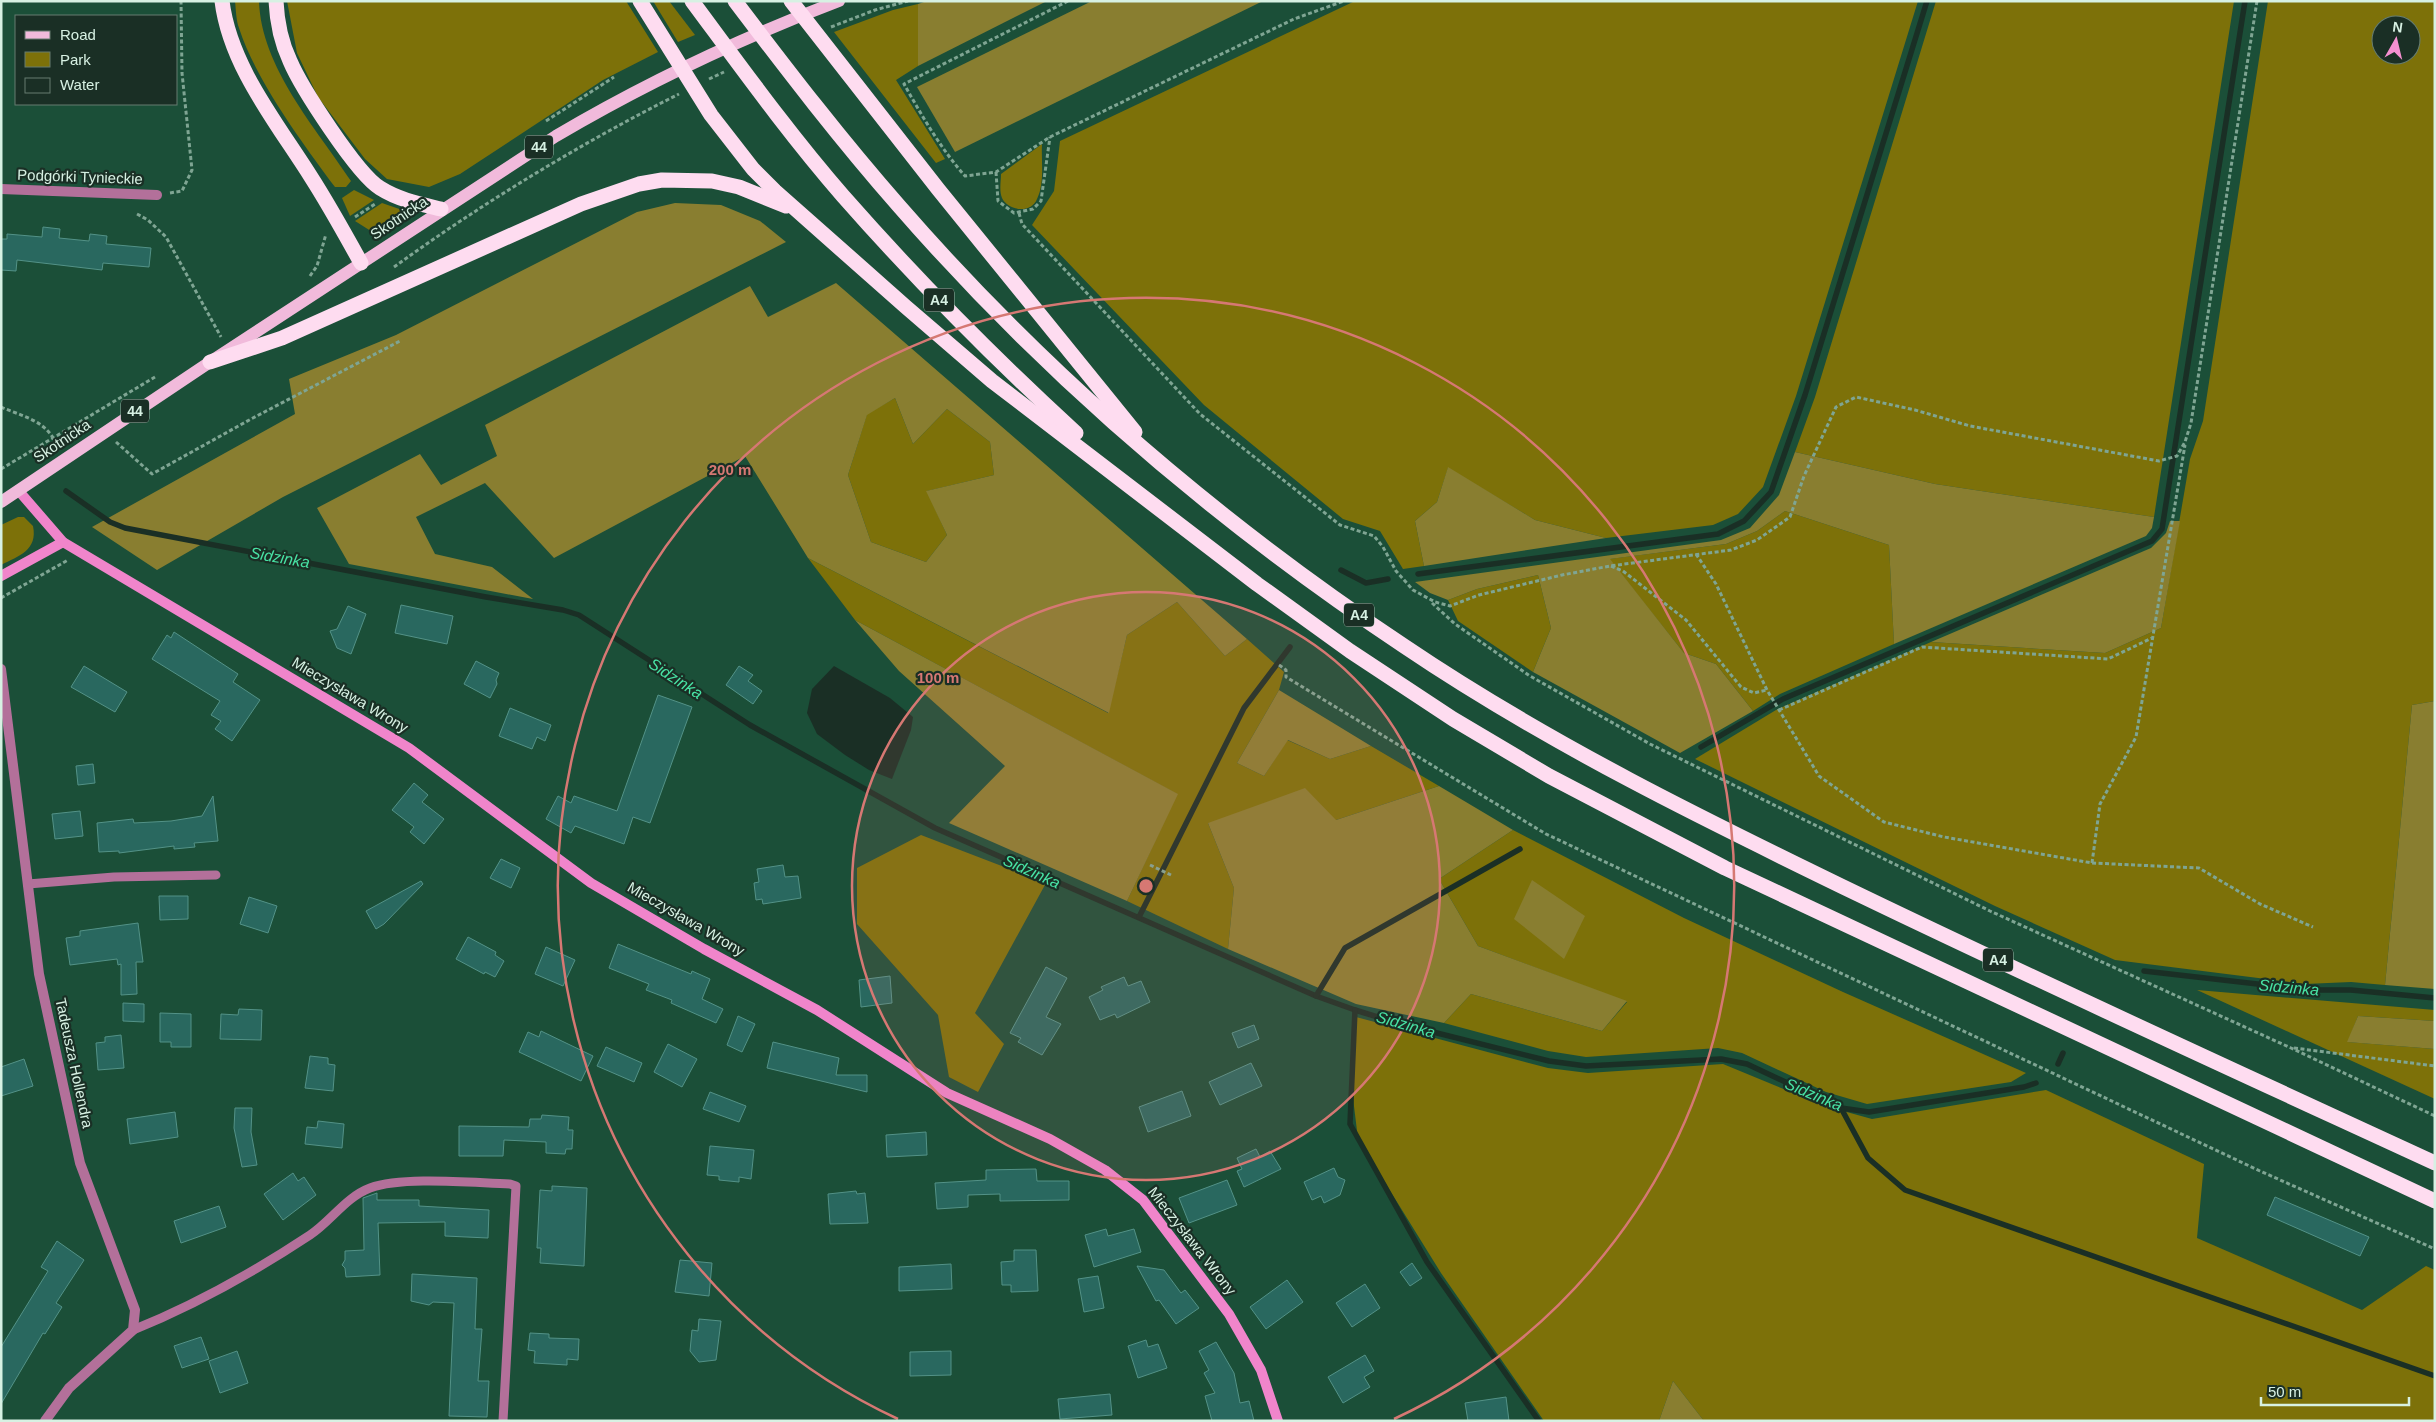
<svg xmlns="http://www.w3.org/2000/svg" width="2436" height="1422" font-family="Helvetica,sans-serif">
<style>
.green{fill:#7d7109;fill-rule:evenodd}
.forest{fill:#897e30;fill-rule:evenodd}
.water{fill:#1a2f25}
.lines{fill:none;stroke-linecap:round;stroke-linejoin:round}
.stream{stroke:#1a2f25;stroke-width:5.5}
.building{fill:#29685f;stroke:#539287}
.path{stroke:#7fa593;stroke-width:3;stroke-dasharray:4 2.5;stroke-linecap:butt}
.lane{stroke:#b3709a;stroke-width:9}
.street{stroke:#b3709a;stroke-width:10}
.secondary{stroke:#f085cb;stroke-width:10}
.primary{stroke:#f1badb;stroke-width:12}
.highway{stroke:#fedcf0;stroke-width:15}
.ring{fill:none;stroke:#d67873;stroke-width:2.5}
.labels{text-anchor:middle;stroke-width:4.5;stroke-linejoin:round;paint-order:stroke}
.shield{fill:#1a2f25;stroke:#9eb7aa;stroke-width:1}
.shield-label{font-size:14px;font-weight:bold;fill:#d7f1e3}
.street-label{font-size:15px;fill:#d7f1e3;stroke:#1a2f25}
.water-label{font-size:16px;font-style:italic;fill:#48e2a4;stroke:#1a2f25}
.centre{fill:#d67873;stroke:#1a2f25;stroke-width:2.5}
.ring-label{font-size:15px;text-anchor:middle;font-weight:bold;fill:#d67873;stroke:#1a2f25;stroke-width:4.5;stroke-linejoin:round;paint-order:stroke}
</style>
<rect width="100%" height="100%" fill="#1b4f38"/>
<g class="green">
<path d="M235 1H259C261 67 316 128 351 181L346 187H335C303 144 255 79 239 28 236 20 236 10 235 1Z"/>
<path d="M287 1H626L658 52 603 80 460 174 429 187 387 179 365 159 318 97 297 53Z"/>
<path d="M653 1H669L695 35 678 42Z"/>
<path d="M1355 1H1918L1796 396 1763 487 1738 514 1713 525 1606 538 1535 520 1448 468 1437 502 1415 521 1424 566 1403 569 1380 531 1343 519 1204 405 1032 225 1054 191 1060 141Z"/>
<path d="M1936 1H2234L2154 517 1935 484 1795 452 1815 397Z"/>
<path d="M2268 1H2435V701L2412 705 2385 985 2351 982 2305 984 2115 960 1995 906 1695 759 1776 710 1931 642 2105 653 2161 628 2190 459 2203 421ZM2381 25H2411V55H2381Z"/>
<path d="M918 4V66L896 80 945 159 936 163 834 32 893 10Z"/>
<path d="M1042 144C1041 161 1045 183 1037 199 1031 214 1008 211 1002 198 999 191 1001 181 1001 174Z"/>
<path d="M354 190 374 200 350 216 342 198Z"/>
<path d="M382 203 408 212 389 227 374 233 355 221Z"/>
<path d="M895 398 913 444 947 409 990 442 994 475 927 491 947 535 926 562 871 542 848 475 867 414Z"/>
<path d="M1785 511 1889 545 1894 644 1780 694 1753 711 1716 664 1684 653 1609 559 1726 544 1757 531Z"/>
<path d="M18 517H24L33 526C38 550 19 556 1 565V525Z"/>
<path d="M808 558 1108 713 1127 635 1177 602 1225 656 1247 639 1284 672 1279 690 1237 763 1264 776 1287 740 1330 759 1371 746 1439 786 1336 820 1208 823 1234 888 1228 949 1127 901 1177 794 855 620Z"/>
<path d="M1538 575 1551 628 1533 672 1458 621 1448 600 1477 589Z"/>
<path d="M1513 830 1684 918 1843 992 2026 1073 2011 1082 1867 1104 1826 1092 1742 1053 1718 1048 1586 1057 1548 1051 1444 1023 1471 994 1602 1031 1627 1002 1478 946 1439 879Z"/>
<path d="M921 835 1046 883 975 1013 1004 1044 978 1092 949 1077 938 1015 857 924V868Z"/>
<path d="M2197 990 2435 1010V1021L2358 1016 2348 1042 2435 1049V1099Z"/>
<path d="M1356 1017 1548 1068 1588 1073 1723 1064 1825 1106 1872 1119 2046 1090 2204 1164 2197 1238 2362 1310 2426 1266 2435 1270V1421H1704L1673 1381 1659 1421H1544L1441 1273 1358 1139 1353 1098Z"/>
</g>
<g class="forest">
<path d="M927 1H1047L918 66V4Z"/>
<path d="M1092 1H1263L955 152 917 87Z"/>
<path d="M675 203 721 205 760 221 786 242 283 497 157 570 92 527 295 414 289 379 396 335 637 212Z"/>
<path d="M836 283 1247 639 1225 656 1177 602 1127 635 1109 713 808 558 745 456 554 558 485 483 416 517 435 554 492 567 533 599 349 564 317 508 420 454 441 485 497 456 485 425 750 286 768 317ZM895 398 913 444 947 409 990 442 994 475 926 491 947 535 926 562 871 542 848 475 867 415Z"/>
<path d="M1795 452 1935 484 2154 517 2152 528 2146 536 1894 644 1889 545 1785 511 1757 531 1726 544 1610 559 1684 653 1716 664 1753 711 1680 753 1533 672 1551 628 1538 575 1477 589 1448 600 1430 593 1415 582 1721 540 1750 528 1779 495Z"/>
<path d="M1448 467 1535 520 1606 538 1424 566 1415 521 1437 502Z"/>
<path d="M2170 521H2180L2161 628 2105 653 1931 642 2151 548 2166 533Z"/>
<path d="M855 620 1178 794 1127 901 949 823 1005 766 899 671Z"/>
<path d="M1279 690 1371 746 1330 759 1288 740 1264 776 1237 763Z"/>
<path d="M2435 701V989L2385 985 2412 705Z"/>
<path d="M1439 786 1513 830 1439 879 1478 946 1627 1001 1602 1031 1471 994 1444 1023 1356 1004 1228 949 1234 888 1208 823 1305 788 1336 820Z"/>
<path d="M1532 880 1585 916 1564 959 1514 919Z"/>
<path d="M2358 1016 2435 1021V1049L2347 1042Z"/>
<path d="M1673 1381 1704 1421H1659Z"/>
</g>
<path class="water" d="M834 666 890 698 913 717 911 730 892 779 869 770 845 755 817 734 807 713 812 689Z"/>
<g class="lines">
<g class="stream">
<path d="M66 491 110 522 125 528 486 597 563 610 579 615 750 725 935 828 1316 996 1355 1010 1397 1023 1549 1061 1586 1066 1721 1059 1747 1064 1841 1108 1869 1112 2024 1087 2036 1083"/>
<path d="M1341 570 1366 583 1388 579"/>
<path d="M1418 574 1718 534 1744 521 1771 492 1805 395 1927 1"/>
<path d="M1701 747 1783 699 2152 541 2162 529 2245 1"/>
<path d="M1139 917 1244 708 1290 647"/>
<path d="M2144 971 2310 990H2351L2435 998"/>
<path d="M1316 996 1345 948 1520 849"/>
<path d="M1355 1010 1350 1124 1427 1262 1539 1421"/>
<path d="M2058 1064 2063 1053"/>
<path d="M1841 1108 1868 1158 1905 1190 2435 1376"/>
</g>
</g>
<g class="building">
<path d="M43 227 60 229 59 238 89 241 90 234 107 236 106 244 151 248 149 267 103 263 102 270 17 260 16 271 1 270V239H7V234L42 237Z"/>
<path d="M401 605 453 616 447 644 395 633Z"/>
<path d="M348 606 366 614 351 654 337 648 330 631 337 629Z"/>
<path d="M174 632 238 674 233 682 260 700 232 741 215 729 221 721 211 715 220 701 152 659 167 635 171 638Z"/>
<path d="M476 661 499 673 496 680 497 684 490 698 464 684Z"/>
<path d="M84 666 127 692 115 712 71 687Z"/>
<path d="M739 666 753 675 748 681 762 691 753 704 726 685Z"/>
<path d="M658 695 692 707 650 823 633 817 624 844 575 826 571 833 546 819 558 796 571 803 574 796 617 811Z"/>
<path d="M510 708 551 725 545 741 537 737 532 749 499 736Z"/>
<path d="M93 764 95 783 78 785 76 766Z"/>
<path d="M414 783 428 795 422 802 444 819 424 844 410 832 414 827 392 810Z"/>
<path d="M213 796 218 841 194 843 195 847 174 849V846L119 853V851L99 852 97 823 133 819 134 823 171 821 202 816Z"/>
<path d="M80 811 83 836 55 839 52 814Z"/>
<path d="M501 859 520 868 511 888 490 878Z"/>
<path d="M783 865 785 877 798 876 801 898 763 904 762 899 756 900 754 883 759 882 757 869Z"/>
<path d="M421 881 423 884 384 924 376 929 366 911Z"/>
<path d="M159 896H188V919L160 920Z"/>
<path d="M249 897 277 906 268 933 240 924Z"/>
<path d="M138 923 143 962H136L137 994 121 995V964L118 965 117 959 70 965 66 938 80 936V931Z"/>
<path d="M468 937 496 952 495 955 504 961 495 977 485 972 484 974 456 959Z"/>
<path d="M618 944 691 974 692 971 710 979 702 999 723 1009 716 1023 671 1003 672 1000 646 990 649 984 609 968Z"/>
<path d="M546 947 575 960 563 986 535 974Z"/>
<path d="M1046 967 1067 978 1046 1017 1061 1024 1042 1055 1018 1042 1021 1038 1010 1033Z"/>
<path d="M890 976 892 1003 861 1007 859 980Z"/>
<path d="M1124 977 1128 986 1141 981 1150 1002 1117 1018 1115 1014 1100 1020 1089 997 1103 990 1101 987Z"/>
<path d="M123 1003 144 1004V1022L123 1021Z"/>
<path d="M239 1009 262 1010 261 1040 220 1039 221 1014 238 1015Z"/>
<path d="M160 1013 191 1014V1047H171V1042H160Z"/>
<path d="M738 1016 755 1024 742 1052 727 1045Z"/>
<path d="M1254 1025 1259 1039 1238 1048 1232 1033Z"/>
<path d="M541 1031 593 1056 581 1081 519 1052 528 1032 539 1037Z"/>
<path d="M121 1035 124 1068 98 1070 96 1043 105 1042V1037Z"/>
<path d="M773 1042 839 1058 836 1075H867V1092L767 1068Z"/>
<path d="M668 1044 697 1059 682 1087 654 1072Z"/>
<path d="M606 1047 642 1063 634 1082 597 1066Z"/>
<path d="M310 1056 328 1058V1064L335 1065 333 1091 305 1088Z"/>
<path d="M24 1059 33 1086 1 1096V1067Z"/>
<path d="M1251 1063 1262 1086 1220 1105 1209 1082Z"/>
<path d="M1182 1091 1191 1116 1148 1132 1139 1107Z"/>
<path d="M710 1092 746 1106 739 1122 703 1109Z"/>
<path d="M235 1108H252L251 1132 257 1165 242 1167 234 1128Z"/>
<path d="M175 1112 178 1137 130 1144 127 1119Z"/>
<path d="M542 1115 569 1117 568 1130H573L572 1149H566L565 1154 546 1153V1142L504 1140 503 1156H459V1126L529 1127 530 1119H541Z"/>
<path d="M318 1121 344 1124 342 1148 305 1144 307 1127 317 1128Z"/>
<path d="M926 1132 927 1155 887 1157 886 1135Z"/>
<path d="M710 1146 754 1150 751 1179 739 1177V1182L719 1180V1176L707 1175Z"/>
<path d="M1256 1149 1260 1157 1270 1151 1281 1169 1244 1187 1237 1171 1242 1169 1237 1158Z"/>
<path d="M1334 1168 1338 1177 1345 1180 1340 1195 1324 1203 1321 1196 1312 1200 1304 1182Z"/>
<path d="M1036 1169 1037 1181H1069V1200L1000 1201V1194L968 1195V1207L937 1209 935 1183 986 1180V1170Z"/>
<path d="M293 1173 298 1181 304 1177 316 1195 283 1220 264 1194Z"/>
<path d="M1227 1180 1237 1205 1189 1223 1179 1198Z"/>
<path d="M552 1186 587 1188 584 1266 540 1263 541 1248H537L540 1190 552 1191Z"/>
<path d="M856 1191 857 1194 865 1193 868 1223 830 1224 828 1194Z"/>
<path d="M377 1193V1200H419V1206L489 1210 488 1238 445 1236V1222L378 1223 380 1275 346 1277 345 1268 342 1265 345 1260V1251L364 1250 363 1198Z"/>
<path d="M2275 1197 2369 1237 2360 1256 2267 1215Z"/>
<path d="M219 1206 226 1227 181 1243 174 1221Z"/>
<path d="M1106 1229 1108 1236 1134 1229 1141 1252 1094 1267 1085 1235Z"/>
<path d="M57 1241 84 1260 56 1303 62 1307 45 1334 43 1333 1 1404V1347L48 1271 41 1267Z"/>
<path d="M1014 1250H1036L1038 1291 1011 1292V1285H1002L1001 1262 1014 1261Z"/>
<path d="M680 1260 712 1263 709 1296 675 1292Z"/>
<path d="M1412 1263 1422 1278 1410 1286 1400 1272Z"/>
<path d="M951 1264 952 1289 899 1291V1267Z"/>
<path d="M1137 1266 1164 1270 1181 1293 1185 1290 1199 1308 1176 1324 1159 1300 1156 1301Z"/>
<path d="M412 1274 477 1278 475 1329H482L478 1381H489L487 1417 449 1416 454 1303 433 1302 429 1305 411 1301Z"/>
<path d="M1098 1276 1104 1308 1084 1312 1078 1279Z"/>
<path d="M1287 1280 1303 1302 1266 1329 1250 1307Z"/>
<path d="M1365 1284 1380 1308 1352 1327 1336 1303Z"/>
<path d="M699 1319 721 1321 716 1360 699 1362 690 1351 692 1330 698 1331Z"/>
<path d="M530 1333 549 1334V1338L579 1339 578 1360 567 1359V1365L534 1363 535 1351 528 1350Z"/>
<path d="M201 1337 209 1359 182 1368 174 1346Z"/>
<path d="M1146 1340 1148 1347 1158 1344 1167 1368 1138 1378 1128 1346Z"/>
<path d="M1216 1342 1234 1373 1240 1403 1249 1401 1254 1421H1212L1205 1396 1215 1393 1204 1373 1209 1370 1199 1351Z"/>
<path d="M237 1351 248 1383 220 1393 209 1361Z"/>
<path d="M951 1351V1375L910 1376V1352Z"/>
<path d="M1365 1355 1374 1371 1364 1377 1370 1387 1343 1403 1328 1377Z"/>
<path d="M1110 1394 1112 1415 1060 1419 1058 1399Z"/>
<path d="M1506 1397 1509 1421H1468L1465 1403Z"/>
</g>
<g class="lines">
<g class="path">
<path d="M1068 1 904 84C922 116 941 149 965 176L996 172 1050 137 1294 19 1344 1"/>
<path d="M831 27 875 10 908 1"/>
<path d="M709 79 724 72"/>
<path d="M546 121 614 77"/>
<path d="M996 172 998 201 1014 213 1033 209 1041 201 1050 137"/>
<path d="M170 193 182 191 192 170 182 73 181 1"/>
<path d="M1019 213 1022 224 1200 414 1340 525 1374 536 1383 547 1396 571 1413 590 1435 602 1450 606 1479 595 1562 575 1610 566 1731 550 1757 540 1790 517 1804 476 1836 407 1856 397 1915 410 1970 426 2159 461 2177 456 2185 442 2191 423 2257 1"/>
<path d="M137 214 148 220 166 237 221 337"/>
<path d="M355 217 375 204"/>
<path d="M394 267C481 204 583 142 679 94"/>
<path d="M310 276 317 266 326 234"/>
<path d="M1 407C19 415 43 420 53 438"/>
<path d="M116 442 152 474 251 419 400 341"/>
<path d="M1 469 155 377"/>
<path d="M1696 554 1716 584 1767 690 1819 776 1884 822 1944 837 2092 863 2199 868 2260 904 2313 927"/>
<path d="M1611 566 1623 571 1686 620 1741 687 1754 693 1767 690"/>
<path d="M1 598 68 560"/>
<path d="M1432 603 1455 624 1530 676 1650 744 1990 911 2291 1048 2435 1116"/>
<path d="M1279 665 1286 670V677L1546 834 2260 1171 2435 1249"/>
<path d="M1779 710 1922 647 2108 659 2152 638"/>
<path d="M2092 863 2100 804 2136 737 2185 445"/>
<path d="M1150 865 1171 875"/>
<path d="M2294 1048 2435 1066"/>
</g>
<g class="lane">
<path d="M28 884 114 877 216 875"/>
<path d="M133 1330C195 1305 254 1272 310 1235 331 1221 346 1197 370 1188 404 1176 473 1183 510 1184L516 1186 503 1421"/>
</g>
<g class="street">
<path d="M1 189 157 195"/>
<path d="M1 669 39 974 80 1163 135 1310 133 1330 69 1388 45 1421"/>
</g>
<g class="secondary">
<path d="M18 490 63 542 409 748 591 883 704 949 817 1010 947 1093 1050 1139 1105 1170 1143 1200 1229 1314 1261 1370 1278 1421"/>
<path d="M1 576 63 542"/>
</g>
<path class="primary" d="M1 502 210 362 556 136C646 83 741 38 839 1"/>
<g class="highway">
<path d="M222 1C230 66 277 123 311 177 329 205 345 234 361 263"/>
<path d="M276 1C277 22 281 42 290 61 301 87 357 174 380 188 399 200 420 204 441 209"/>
<path d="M640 1 711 115 753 169 775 191 906 307 992 381 1257 584 1350 651 1453 719 1549 776 1725 868 2435 1201"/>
<path d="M692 1C741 67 789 134 843 196 916 279 994 358 1076 433"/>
<path d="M735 1C788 71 841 140 899 206 1046 375 1218 522 1404 646 1549 744 1707 821 1864 897 2053 988 2244 1075 2435 1163"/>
<path d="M791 1 938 189 1135 432"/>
<path d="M210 362 282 338 581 204 639 184 662 180 712 181 739 187 786 206"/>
</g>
</g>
<circle cx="1146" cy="886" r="294" fill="#d67873" fill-opacity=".12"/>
<g class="ring">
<circle cx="1146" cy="886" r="294"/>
<path d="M898 1419A588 588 0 1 1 1394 1419"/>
</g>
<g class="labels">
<g class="shield">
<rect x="525" y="135.5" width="28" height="23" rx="4"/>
<rect x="924" y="288.5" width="30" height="23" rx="4"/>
<rect x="121" y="399.5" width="28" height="23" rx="4"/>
<rect x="1344" y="603.5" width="30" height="23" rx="4"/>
<rect x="1983" y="948.5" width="30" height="23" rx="4"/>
</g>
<g class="shield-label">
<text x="539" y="152">44</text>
<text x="939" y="305">A4</text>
<text x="135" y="416">44</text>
<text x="1359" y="620">A4</text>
<text x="1998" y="965">A4</text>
</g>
<g class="street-label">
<text transform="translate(80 177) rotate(2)" y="5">Podgórki Tynieckie</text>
<text transform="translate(399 218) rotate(-34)" y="5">Skotnicka</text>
<text transform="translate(62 441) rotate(-34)" y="5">Skotnicka</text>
<text transform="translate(350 695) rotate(31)" y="5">Mieczysława Wrony</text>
<text transform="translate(686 919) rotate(30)" y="5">Mieczysława Wrony</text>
<text transform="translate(74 1063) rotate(78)" y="5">Tadeusza Hollendra</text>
<text transform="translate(1192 1241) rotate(52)" y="5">Mieczysława Wrony</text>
</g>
<g class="water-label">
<text transform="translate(280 557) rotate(10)" y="6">Sidzinka</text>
<text transform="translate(676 678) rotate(33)" y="6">Sidzinka</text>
<text transform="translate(1032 871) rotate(24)" y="6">Sidzinka</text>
<text transform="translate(2289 987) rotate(5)" y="6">Sidzinka</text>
<text transform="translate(1406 1024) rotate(16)" y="6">Sidzinka</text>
<text transform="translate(1814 1094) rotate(23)" y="6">Sidzinka</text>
</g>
</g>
<circle cx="1146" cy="886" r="8" class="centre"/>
<g class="ring-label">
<text x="730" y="475">200 m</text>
<text x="938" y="683">100 m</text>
</g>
<rect width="2436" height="1422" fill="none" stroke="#d7f1e3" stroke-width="5"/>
<rect x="15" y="15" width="162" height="90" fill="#1a2f25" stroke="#667d71"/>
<rect x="25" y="31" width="25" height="8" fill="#f1badb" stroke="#667d71"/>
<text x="60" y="40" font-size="15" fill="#d7f1e3">Road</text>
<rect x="25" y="52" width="25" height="15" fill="#7d7109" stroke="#667d71"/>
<text x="60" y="65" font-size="15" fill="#d7f1e3">Park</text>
<rect x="25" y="78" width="25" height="15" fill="#1a2f25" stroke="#667d71"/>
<text x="60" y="90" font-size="15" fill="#d7f1e3">Water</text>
<g transform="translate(2396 40) rotate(8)"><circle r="24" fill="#1a2f25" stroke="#667d71"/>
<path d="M0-4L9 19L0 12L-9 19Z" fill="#f590d1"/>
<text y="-8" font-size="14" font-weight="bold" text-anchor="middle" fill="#d7f1e3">N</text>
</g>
<path d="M2261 1397v8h148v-8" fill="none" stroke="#d7f1e3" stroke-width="2.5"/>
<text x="2268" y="1397" font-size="15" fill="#d7f1e3" stroke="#1a2f25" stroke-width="4" paint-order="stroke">50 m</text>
</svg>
